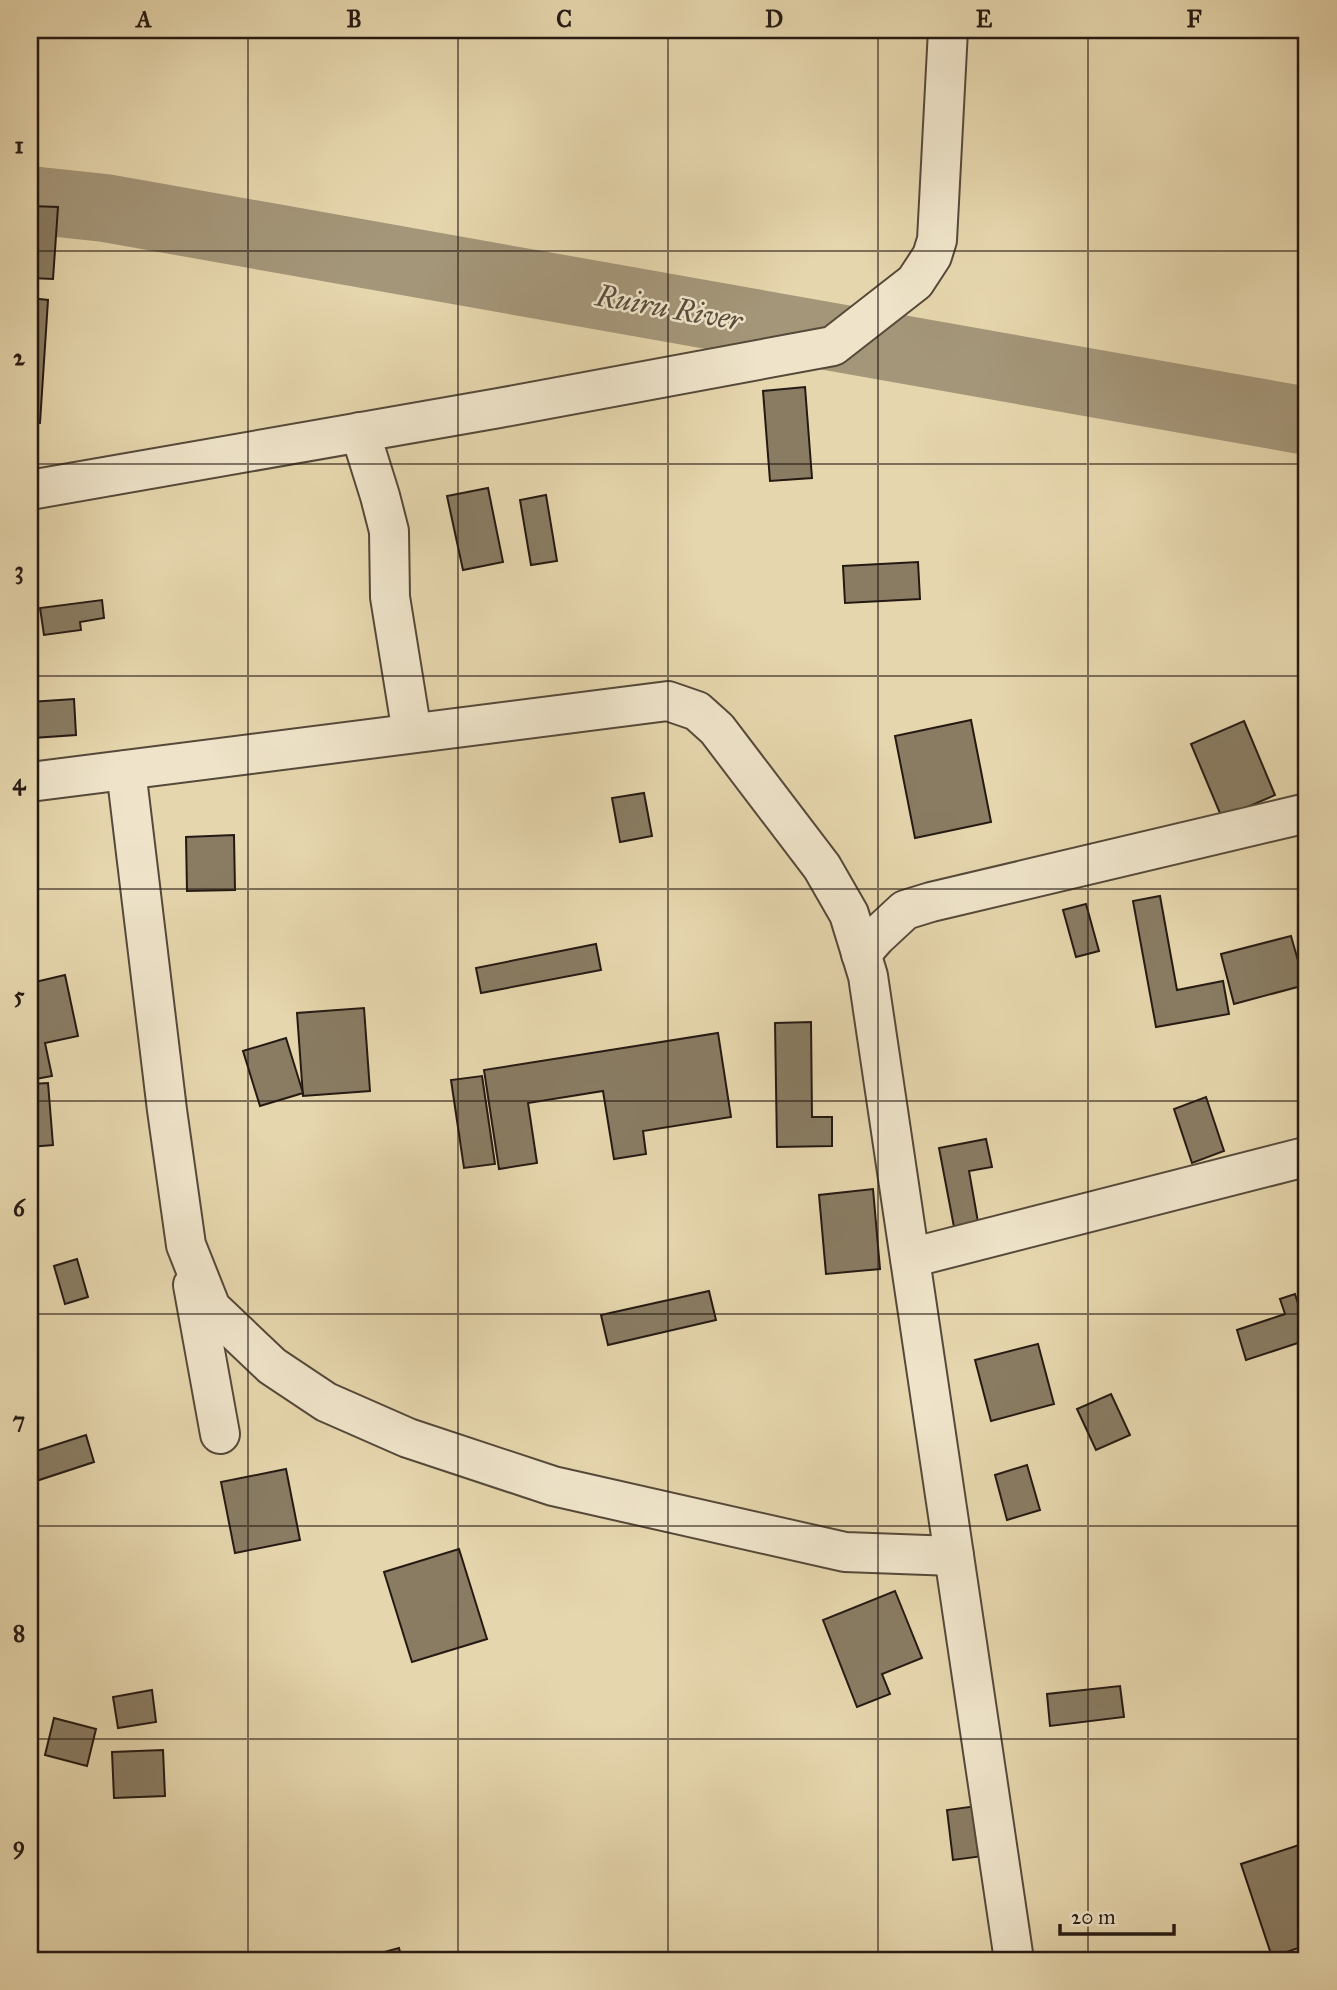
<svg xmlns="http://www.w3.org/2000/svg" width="1337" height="1990" font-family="'IM FELL Great Primer',serif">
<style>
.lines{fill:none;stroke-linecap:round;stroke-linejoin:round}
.river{stroke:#a49679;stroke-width:68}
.building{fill:#897c63;stroke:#251a13;stroke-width:2}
.street-casing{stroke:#55493a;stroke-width:42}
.street{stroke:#efe4ca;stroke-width:38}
.grid{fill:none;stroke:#251a13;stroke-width:2;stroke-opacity:0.55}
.labels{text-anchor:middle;stroke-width:5;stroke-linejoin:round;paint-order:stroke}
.water-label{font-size:30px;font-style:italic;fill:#584c3c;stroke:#efe4ca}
.neatline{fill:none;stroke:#251a13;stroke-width:2.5}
.grid-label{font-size:23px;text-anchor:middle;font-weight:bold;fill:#251a13}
</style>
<rect width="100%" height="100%" fill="#e6d6ad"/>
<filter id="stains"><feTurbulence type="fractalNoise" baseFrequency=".00286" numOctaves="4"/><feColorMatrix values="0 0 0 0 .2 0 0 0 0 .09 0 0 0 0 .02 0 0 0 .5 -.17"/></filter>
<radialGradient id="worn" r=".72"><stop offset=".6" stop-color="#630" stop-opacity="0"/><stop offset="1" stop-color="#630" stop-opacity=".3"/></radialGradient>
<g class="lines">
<path class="river" d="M30 200 105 208 1307 421"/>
</g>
<g class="building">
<path d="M30 206 58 207 53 279 30 278Z"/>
<path d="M30 298 48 300 40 423 30 422Z"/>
<path d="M805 387 812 478 770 481 763 391Z"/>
<path d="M488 488 503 562 463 570 447 496Z"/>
<path d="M546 495 557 561 531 565 520 500Z"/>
<path d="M918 562 920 599 845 603 843 566Z"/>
<path d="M102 600 104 618 80 622 81 630 44 635 40 608Z"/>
<path d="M74 699 76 735 33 738 35 771H30V702Z"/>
<path d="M971 720 991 822 915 838 895 736Z"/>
<path d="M1244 721 1275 795 1222 818 1191 744Z"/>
<path d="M644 793 652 836 620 842 612 798Z"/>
<path d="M234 835 235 890 187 891 186 837Z"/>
<path d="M1160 896 1177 990 1223 981 1229 1014 1156 1027 1133 901Z"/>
<path d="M1086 904 1099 951 1076 957 1063 910Z"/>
<path d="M30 930 38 956 30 959Z"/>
<path d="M1291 936 1305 985 1234 1004 1221 954Z"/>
<path d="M596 944 601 970 481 993 476 968Z"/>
<path d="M65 975 78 1036 45 1043 52 1076 30 1080V1018L38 1016 31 983Z"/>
<path d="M364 1008 370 1091 303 1096 297 1013Z"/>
<path d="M811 1022 812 1117H832V1146L777 1147 775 1023Z"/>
<path d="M718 1033 731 1117 643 1131 646 1154 614 1159 603 1091 528 1103 537 1163 499 1169 484 1070Z"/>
<path d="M286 1038 303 1093 260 1106 243 1051Z"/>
<path d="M482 1076 495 1164 464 1168 451 1080Z"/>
<path d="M48 1083 53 1145 30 1147V1084Z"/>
<path d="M1206 1097 1224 1151 1192 1163 1174 1109Z"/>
<path d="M986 1139 992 1167 969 1171 978 1222 954 1227 939 1148Z"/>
<path d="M873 1189 880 1269 826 1274 819 1195Z"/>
<path d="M77 1259 88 1297 65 1304 54 1266Z"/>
<path d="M1307 1281V1305L1301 1283Z"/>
<path d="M709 1291 716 1320 608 1345 601 1315Z"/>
<path d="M1295 1294 1307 1332V1340L1246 1360 1237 1330 1285 1314 1280 1299Z"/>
<path d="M1038 1344 1054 1404 991 1421 975 1360Z"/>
<path d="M1111 1394 1130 1435 1096 1450 1077 1409Z"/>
<path d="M86 1435 94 1462 30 1483V1453Z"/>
<path d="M1027 1465 1040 1510 1007 1520 995 1475Z"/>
<path d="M286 1469 300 1540 235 1553 221 1482Z"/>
<path d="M459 1549 487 1639 412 1662 384 1572Z"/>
<path d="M895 1591 922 1658 882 1674 890 1694 857 1707 823 1620Z"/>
<path d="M1120 1686 1124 1717 1050 1726 1047 1694Z"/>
<path d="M152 1690 156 1722 118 1728 113 1697Z"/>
<path d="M54 1718 96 1729 87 1766 45 1755Z"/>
<path d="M163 1750 165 1796 114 1798 112 1752Z"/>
<path d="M984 1805 991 1855 953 1860 947 1810Z"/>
<path d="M1302 1844 1307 1861V1945L1272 1957 1241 1864Z"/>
<path d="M399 1948 402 1960H355Z"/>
</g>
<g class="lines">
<g class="street-casing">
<g id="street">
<path d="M360 432 380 496 389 531 390 597 412 733"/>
<path d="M30 490 499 408 833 346 915 282 932 256 937 240 948 30"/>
<path d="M126 770 167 1110 186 1245 211 1308 272 1366 326 1402 408 1438 553 1486 845 1552 954 1556"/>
<path d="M30 782 668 701 697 711 717 729 822 867 849 914 868 976 1014 1960"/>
<path d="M861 954 876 937 905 910 931 902 1307 813"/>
<path d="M910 1258 1305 1157"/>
<path d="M193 1285 220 1434"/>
</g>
</g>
<use href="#street" class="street"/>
</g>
<path class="grid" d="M248 30V1960M458 30V1960M668 30V1960M878 30V1960M1088 30V1960M30 251H1307M30 464H1307M30 676H1307M30 889H1307M30 1101H1307M30 1314H1307M30 1526H1307M30 1739H1307"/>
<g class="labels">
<g class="water-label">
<text transform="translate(669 308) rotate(10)" y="10">Ruiru River</text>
</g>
</g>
<rect width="1337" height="1990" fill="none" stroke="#e6d6ad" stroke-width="77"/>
<path d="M1060 1924v10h114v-10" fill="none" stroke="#251a13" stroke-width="3.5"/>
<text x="1071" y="1924" font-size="21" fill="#251a13" stroke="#efe4ca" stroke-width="5" paint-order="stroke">20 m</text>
<rect x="38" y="38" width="1260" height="1914" class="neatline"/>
<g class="grid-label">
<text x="144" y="27">A</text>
<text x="354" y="27">B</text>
<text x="564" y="27">C</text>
<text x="774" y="27">D</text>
<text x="984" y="27">E</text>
<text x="1194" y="27">F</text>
<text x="19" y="153">1</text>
<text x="19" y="365">2</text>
<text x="19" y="578">3</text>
<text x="19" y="790">4</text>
<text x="19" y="1003">5</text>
<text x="19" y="1216">6</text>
<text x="19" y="1428">7</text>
<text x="19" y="1641">8</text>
<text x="19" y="1853">9</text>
</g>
<rect width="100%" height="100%" filter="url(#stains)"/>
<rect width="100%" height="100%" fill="url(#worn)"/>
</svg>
